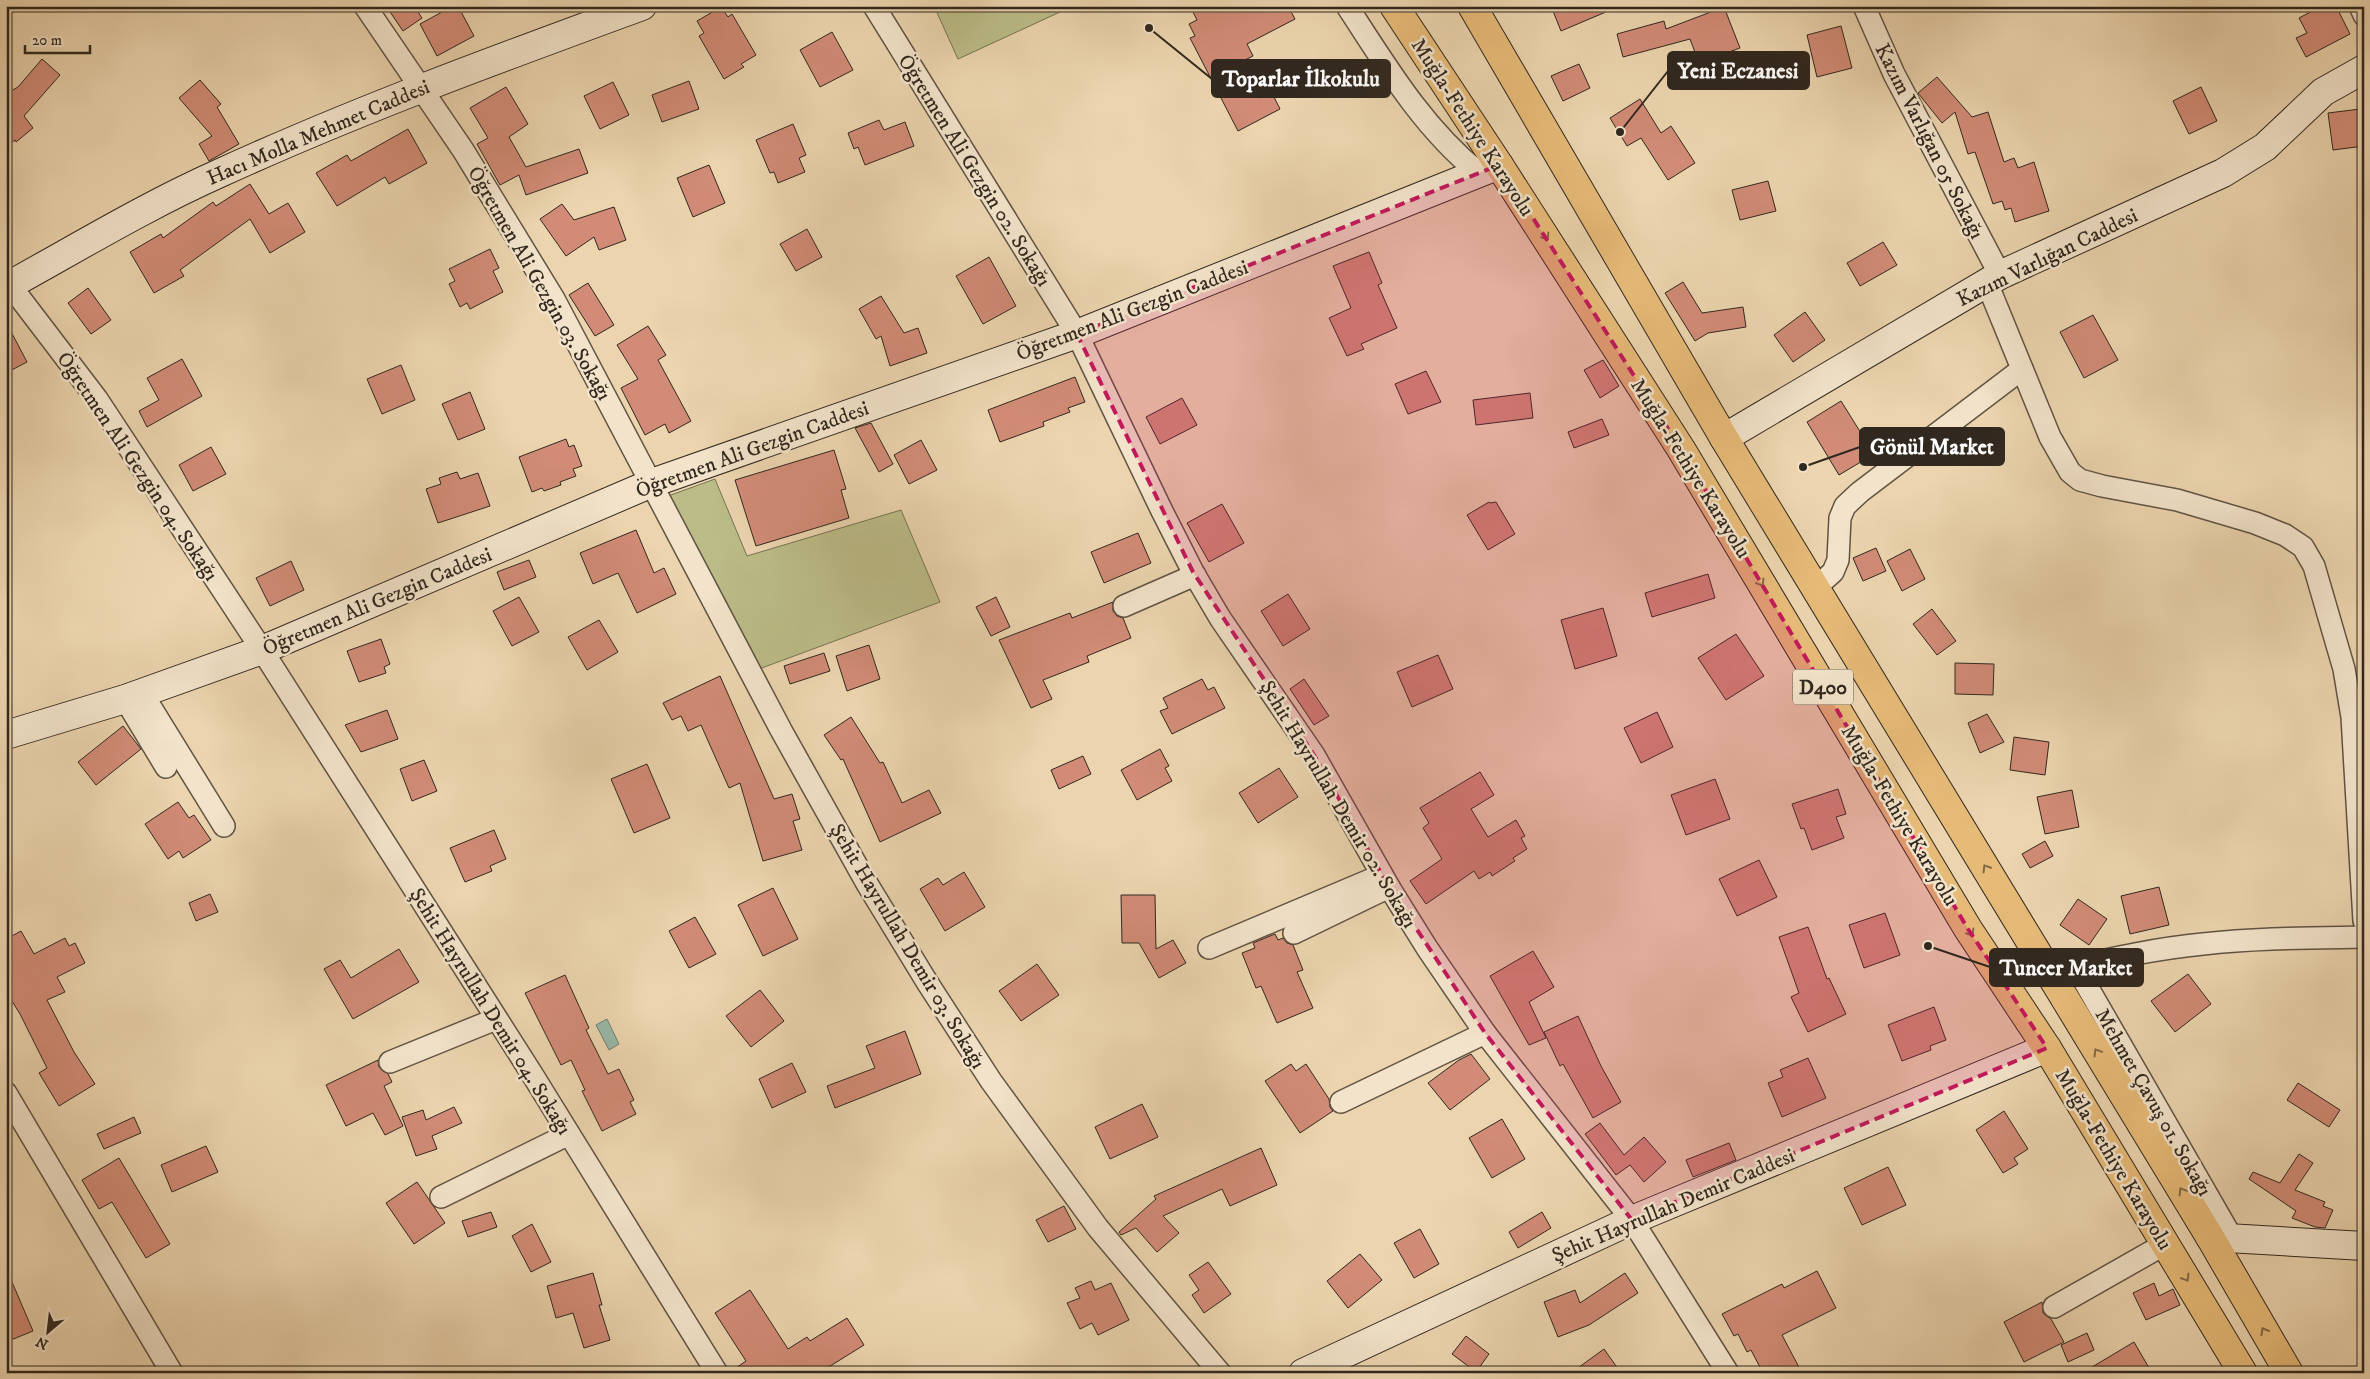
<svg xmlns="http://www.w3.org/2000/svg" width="2370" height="1379" font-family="'IM FELL DW Pica',serif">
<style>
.green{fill:#bbbc88;stroke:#767254}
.water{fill:#98b8a8;stroke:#6f7e71}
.building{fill:#d18b76;stroke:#31281f}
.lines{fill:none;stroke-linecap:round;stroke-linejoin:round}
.street-casing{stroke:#605343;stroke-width:24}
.secondary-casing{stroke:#31281f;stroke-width:30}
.highway-casing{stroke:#31281f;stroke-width:30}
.street{stroke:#f2e3ca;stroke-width:21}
.secondary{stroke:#f2e3ca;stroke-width:28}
.highway{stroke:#e6ba77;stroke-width:28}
.oneway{stroke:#826a47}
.marked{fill:#c2185b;fill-opacity:0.2;stroke:#c2185b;stroke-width:4;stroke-dasharray:10 6;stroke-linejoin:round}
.labels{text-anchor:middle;stroke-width:5;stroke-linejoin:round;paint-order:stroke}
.shield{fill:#f2e3ca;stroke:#6b6052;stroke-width:1}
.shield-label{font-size:20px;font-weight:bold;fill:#31281f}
.street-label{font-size:21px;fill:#31281f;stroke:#f2e3ca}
.leader{fill:none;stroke:#31281f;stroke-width:2}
.callout-dot{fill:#31281f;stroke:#f2e3ca;stroke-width:2}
.callout{fill:#31281f;stroke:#31281f;stroke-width:2}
.callout-label{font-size:22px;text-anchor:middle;font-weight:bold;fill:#fff}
</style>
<rect width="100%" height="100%" fill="#ebd4ae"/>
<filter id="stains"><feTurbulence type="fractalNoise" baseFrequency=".004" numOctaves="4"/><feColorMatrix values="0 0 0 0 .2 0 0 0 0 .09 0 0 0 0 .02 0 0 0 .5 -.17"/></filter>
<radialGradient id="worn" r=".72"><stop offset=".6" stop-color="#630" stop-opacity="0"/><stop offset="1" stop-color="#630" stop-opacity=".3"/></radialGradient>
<g class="green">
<path d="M934 6H1073L958 59Z"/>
<path d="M715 479 747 556 901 510 940 602 759 669 668 496Z"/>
</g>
<path class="water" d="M607 1019 619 1044 609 1050 596 1025Z"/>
<g class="building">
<path d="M386 6H414L422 18 403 31Z"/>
<path d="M453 6H458L474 36 437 56 420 24Z"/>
<path d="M1190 6H1288L1295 19 1247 44 1253 56 1241 62 1259 98 1271 91 1280 109 1238 131 1190 38 1195 36 1189 24 1197 20Z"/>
<path d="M1551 6H1620L1561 31Z"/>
<path d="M2322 6H2336L2350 34 2306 57 2296 38 2307 33 2299 18Z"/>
<path d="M721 7 728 17 732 14 756 55 741 64 744 67 724 79 699 36 704 33 697 21Z"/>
<path d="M1724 7 1740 48 1699 63 1690 39 1623 57 1617 34 1664 21 1666 29Z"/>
<path d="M1841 26 1852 68 1817 77 1807 35Z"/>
<path d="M832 32 853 70 820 87 800 50Z"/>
<path d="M42 59 60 75 24 116 33 128 16 142 15 140 6 146V94L18 87Z"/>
<path d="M1579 64 1590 88 1563 101 1551 76Z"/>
<path d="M1937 77 1972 117 1988 112 2004 162 2014 158 2018 168 2034 162 2049 211 2015 222 2011 208 2005 210 2002 201 1993 204 1975 152 1968 154 1955 112 1942 123 1918 93Z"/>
<path d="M200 80 221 104 217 107 239 144 209 161 199 144 212 136 179 98Z"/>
<path d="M689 81 699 109 662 122 652 95Z"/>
<path d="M613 82 629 115 600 129 584 96Z"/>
<path d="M506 87 528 124 509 137 526 167 579 149 588 173 526 195 519 175 500 185 477 144 488 138 470 108Z"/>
<path d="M2201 87 2217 121 2189 134 2173 101Z"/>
<path d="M1640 99 1661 133 1671 126 1695 163 1668 180 1641 138 1627 146 1610 118Z"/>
<path d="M2360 109 2364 146 2333 150 2328 113Z"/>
<path d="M879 120 884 130 905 122 914 146 865 165 858 147 854 149 848 133Z"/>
<path d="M793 124 806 155 799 158 805 172 778 183 774 172 770 173 756 140Z"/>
<path d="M408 129 427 163 389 184 385 177 337 206 316 173 347 155 351 161Z"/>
<path d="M709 165 725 203 693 217 677 178Z"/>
<path d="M1768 181 1776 211 1740 220 1732 190Z"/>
<path d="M250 184 269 214 288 203 305 232 270 253 250 219 180 270 184 276 154 293 130 252 161 234 163 238 213 202 216 206Z"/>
<path d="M562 204 574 220 614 207 626 240 599 250 594 237 566 256 540 219Z"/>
<path d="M807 229 822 257 796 271 780 244Z"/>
<path d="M1883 242 1897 265 1860 286 1847 263Z"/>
<path d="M490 249 499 268 493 271 503 292 470 309 467 303 460 307 449 284 455 281 449 269Z"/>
<path d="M1369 252 1382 283 1378 285 1397 328 1361 344 1364 349 1347 356 1329 318 1351 308 1333 266Z"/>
<path d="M989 257 1016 306 983 324 956 276Z"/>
<path d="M1683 282 1702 313 1743 307 1746 327 1708 333 1695 341 1665 293Z"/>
<path d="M588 283 614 325 595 336 569 295Z"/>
<path d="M88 288 111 320 91 334 68 303Z"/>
<path d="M881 296 904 333 918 328 927 353 890 366 881 336 876 339 859 309Z"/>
<path d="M1805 312 1825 340 1793 362 1774 335Z"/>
<path d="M2093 315 2118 360 2084 378 2060 332Z"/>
<path d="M6 322 27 362 6 373Z"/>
<path d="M648 326 666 355 658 360 691 421 669 433 665 424 645 435 621 388 638 379 617 345Z"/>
<path d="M182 359 202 396 147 427 139 411 159 400 147 378Z"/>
<path d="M1603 360 1619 386 1600 398 1584 370Z"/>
<path d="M401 365 415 400 382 414 367 379Z"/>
<path d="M1426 371 1441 402 1408 414 1395 384Z"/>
<path d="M1075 377 1085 402 1068 408 1070 412 1043 422 1044 426 1000 442 988 410Z"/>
<path d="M470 392 485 429 458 440 442 404Z"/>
<path d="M1530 393 1533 418 1476 425 1473 400Z"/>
<path d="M1182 398 1197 425 1160 444 1146 417Z"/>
<path d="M1841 401 1874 454 1839 475 1807 422Z"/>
<path d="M1602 419 1609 435 1574 448 1568 432Z"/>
<path d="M871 423 893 464 879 472 855 428Z"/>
<path d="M566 439 569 447 574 445 582 466 573 469 576 476 560 482 561 485 544 491 542 488 532 492 519 457Z"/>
<path d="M921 440 937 470 909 484 894 455Z"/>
<path d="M211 447 226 474 193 491 179 465Z"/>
<path d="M834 450 846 489 841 490 849 518 756 546 735 480Z"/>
<path d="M457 472 460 479 478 473 490 506 438 523 426 489 441 484 439 478Z"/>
<path d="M1489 502 1490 503 1496 502 1515 534 1488 550 1467 515Z"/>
<path d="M1222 504 1244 543 1209 562 1187 523Z"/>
<path d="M636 530 654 573 664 568 676 594 637 613 618 573 593 584 580 553Z"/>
<path d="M1138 533 1151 563 1104 583 1091 552Z"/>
<path d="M1876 548 1886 571 1863 581 1853 558Z"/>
<path d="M1910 549 1925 579 1902 591 1887 561Z"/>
<path d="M529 560 536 577 504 590 497 572Z"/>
<path d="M291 561 304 590 270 606 256 578Z"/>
<path d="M1708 574 1715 598 1652 617 1645 593Z"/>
<path d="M1288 594 1310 629 1283 646 1261 611Z"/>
<path d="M519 597 539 632 512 646 493 611Z"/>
<path d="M996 597 1010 627 991 636 976 607Z"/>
<path d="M1113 602V611L1117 616 1123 618 1131 638 1087 656 1089 662 1043 680 1052 699 1031 708 999 640 1070 613 1072 618Z"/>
<path d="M1603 608 1617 656 1575 669 1561 620Z"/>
<path d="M1932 609 1956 641 1937 655 1913 624Z"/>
<path d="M599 620 618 652 587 670 568 637Z"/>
<path d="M1736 634 1764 676 1726 700 1698 658Z"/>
<path d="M381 639 390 664 384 667 386 673 359 682 347 651Z"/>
<path d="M869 645 880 679 847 691 836 656Z"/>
<path d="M824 653 830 671 790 684 784 666Z"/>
<path d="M1438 655 1453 689 1412 707 1397 672Z"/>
<path d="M1955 663 1994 664 1993 695 1955 694Z"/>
<path d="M720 676 774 799 792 794 800 819 793 821 802 850 763 861 740 783 729 788 701 725 688 731 681 716 672 720 663 703Z"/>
<path d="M1202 679 1208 690 1214 687 1225 708 1172 734 1160 711 1168 708 1163 698Z"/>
<path d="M1304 679 1329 716 1314 725 1290 689Z"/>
<path d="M387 710 398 739 361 752 345 725Z"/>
<path d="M1657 712 1673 747 1641 763 1624 728Z"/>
<path d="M1987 714 2004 742 1980 753 1968 723Z"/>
<path d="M851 717 880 763 883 762 902 803 929 790 941 813 880 842 843 759 841 760 824 735Z"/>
<path d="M123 726 141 749 96 785 78 762Z"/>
<path d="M2014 737 2049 742 2045 775 2010 770Z"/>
<path d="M1160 749 1169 766 1165 768 1172 781 1137 800 1121 770Z"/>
<path d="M1083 756 1091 774 1059 789 1051 770Z"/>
<path d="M424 760 437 791 412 801 400 769Z"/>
<path d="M647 764 670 818 634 833 611 779Z"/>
<path d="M1279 768 1298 797 1258 823 1239 793Z"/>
<path d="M1480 772 1494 795 1471 809 1488 837 1516 820 1525 836 1521 838 1527 849 1513 858 1515 861 1492 876 1490 872 1479 879 1474 871 1426 904 1410 881 1442 859 1423 828 1429 823 1420 808Z"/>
<path d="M1715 779 1730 819 1686 835 1671 795Z"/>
<path d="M1838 789 1846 814 1836 817 1844 838 1812 850 1804 828 1801 829 1792 804Z"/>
<path d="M2072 790 2079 827 2045 834 2037 797Z"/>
<path d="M178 802 189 818 194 815 211 840 183 858 179 851 168 859 145 824Z"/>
<path d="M494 830 506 859 490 866 492 871 465 882 450 848Z"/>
<path d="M2045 841 2053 856 2030 868 2022 854Z"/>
<path d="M1759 860 1777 897 1737 916 1719 879Z"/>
<path d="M964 872 985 907 945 931 920 889 938 878 943 885Z"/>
<path d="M2159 887 2169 925 2130 934 2121 896Z"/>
<path d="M773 888 798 939 763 956 738 905Z"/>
<path d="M210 894 218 912 196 921 189 903Z"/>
<path d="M1121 895H1155L1156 949 1173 940 1186 963 1159 978 1139 943H1122Z"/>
<path d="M2078 899 2107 919 2089 945 2060 925Z"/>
<path d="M1885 913 1900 955 1864 968 1849 925Z"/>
<path d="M695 917 716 954 689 968 669 931Z"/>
<path d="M1808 927 1827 979 1829 978 1846 1014 1808 1032 1791 997 1799 993 1779 937Z"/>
<path d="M21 931 34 954 65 938 69 946 75 943 85 963 57 977 65 992 47 1000 74 1052 95 1084 59 1106 39 1073 47 1068 20 1014 12 1001 6 1004V939Z"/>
<path d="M1275 934 1278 940 1283 938 1287 943 1293 945 1303 970 1297 972 1313 1008 1277 1023 1261 986 1256 988 1242 953 1255 948 1253 943Z"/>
<path d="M399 949 419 982 353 1019 324 969 340 960 351 978Z"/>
<path d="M1533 951 1554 987 1529 1002 1546 1038 1529 1045 1490 976Z"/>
<path d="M1037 964 1059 995 1021 1021 999 991Z"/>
<path d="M2188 974 2211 1004 2175 1032 2151 1001Z"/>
<path d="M565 975 589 1028 586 1030 608 1074 619 1069 634 1100 630 1102 636 1114 602 1131 582 1091 585 1090 571 1060 561 1065 525 993Z"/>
<path d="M760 990 784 1021 751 1047 726 1016Z"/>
<path d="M1934 1007 1946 1040 1930 1046 1931 1050 1902 1061 1888 1025Z"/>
<path d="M1578 1016 1601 1066 1621 1102 1593 1118 1563 1064 1560 1066 1544 1032Z"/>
<path d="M905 1031 921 1074 835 1108 827 1086 875 1068 866 1046Z"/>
<path d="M1471 1054 1490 1079 1450 1110 1428 1083 1459 1060Z"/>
<path d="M1808 1058 1826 1098 1782 1117 1768 1083 1783 1077 1780 1070Z"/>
<path d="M378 1060 379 1067 388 1074 392 1082 384 1086 403 1126 385 1135 373 1113 346 1126 326 1085Z"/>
<path d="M792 1063 806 1092 772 1108 759 1079Z"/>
<path d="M1291 1064 1296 1071 1306 1064 1329 1099 1330 1107 1333 1111 1300 1133 1265 1081Z"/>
<path d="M2298 1083 2340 1110 2329 1127 2287 1100Z"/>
<path d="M1142 1104 1158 1137 1110 1159 1095 1127Z"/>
<path d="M454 1107 462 1123 432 1136 437 1149 416 1156 402 1117 423 1110 426 1120Z"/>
<path d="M2004 1111 2028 1149 2014 1158 2018 1164 2003 1173 1976 1130Z"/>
<path d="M134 1117 141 1133 104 1149 97 1134Z"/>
<path d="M1502 1119 1525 1159 1492 1178 1469 1138Z"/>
<path d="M1600 1123 1624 1155 1644 1137 1666 1162 1644 1182 1630 1165 1616 1175 1585 1134Z"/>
<path d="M1729 1143 1736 1160 1693 1177 1686 1160Z"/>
<path d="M206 1146 218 1172 172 1192 161 1165Z"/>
<path d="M1261 1148 1277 1185 1230 1206 1222 1189 1163 1216 1179 1233 1157 1252 1136 1228 1121 1235 1119 1232 1156 1199 1154 1196Z"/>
<path d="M2299 1154 2313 1163 2295 1190 2325 1202 2323 1206 2333 1210 2325 1228 2315 1227 2292 1218 2296 1211 2249 1179 2253 1172 2280 1183Z"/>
<path d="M119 1158 170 1244 146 1258 112 1202 99 1209 82 1180Z"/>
<path d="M1888 1167 1906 1205 1862 1225 1844 1188Z"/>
<path d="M417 1182 445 1223 414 1244 386 1203Z"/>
<path d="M1064 1206 1076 1229 1048 1242 1036 1220Z"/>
<path d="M491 1212 497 1227 468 1237 462 1221Z"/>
<path d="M1542 1212 1551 1228 1518 1248 1509 1232Z"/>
<path d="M532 1224 551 1262 531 1272 512 1236Z"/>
<path d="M1420 1229 1439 1264 1414 1278 1394 1243Z"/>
<path d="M1360 1254 1382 1280 1348 1308 1327 1281Z"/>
<path d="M1208 1262 1231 1294 1204 1313 1192 1295 1199 1290 1189 1275Z"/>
<path d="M6 1268 33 1331 6 1342Z"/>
<path d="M1817 1271 1836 1308 1782 1335 1802 1373H1763L1751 1350 1747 1352 1738 1334 1734 1336 1722 1314 1782 1284 1784 1288Z"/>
<path d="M593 1273 602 1305H599L610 1340 584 1348 573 1313 556 1318 547 1286Z"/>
<path d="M1625 1273 1638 1293 1589 1325 1558 1337 1544 1302 1575 1290 1580 1303Z"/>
<path d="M1091 1281 1095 1290 1111 1283 1129 1320 1098 1335 1092 1323 1080 1329 1067 1303 1080 1298 1075 1288Z"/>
<path d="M2154 1283 2159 1296 2173 1289 2180 1305 2146 1320 2133 1293Z"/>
<path d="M750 1290 788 1349 807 1337 810 1341 847 1318 864 1345 819 1373H729L746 1361 715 1313Z"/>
<path d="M2042 1302 2043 1313 2051 1319 2064 1342 2024 1362 2004 1322Z"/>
<path d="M2087 1333 2094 1350 2068 1362 2061 1345Z"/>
<path d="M1466 1336 1489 1354 1476 1372 1452 1354Z"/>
<path d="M2134 1342 2152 1373H2082Z"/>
<path d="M1604 1349 1621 1373H1571Z"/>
</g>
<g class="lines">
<g class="street-casing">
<g id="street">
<path d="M365 6 463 150 554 299 781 730 866 882 927 982 991 1081 1098 1228 1220 1373"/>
<path d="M874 6 1077 334 1161 509 1193 572 1220 618 1314 755 1389 887 1427 948 1485 1033 1632 1220 1728 1373"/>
<path d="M1347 6C1386 66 1423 128 1479 173"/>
<path d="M1864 6 1894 74 2000 275"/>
<path d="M2360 6 2364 15"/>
<path d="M1987 283 2050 437 2070 472 2080 480 2102 486 2177 500 2255 523 2285 535 2303 547 2314 566 2344 669 2352 717 2364 921"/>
<path d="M10 285 97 399 262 650 532 1074 717 1373"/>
<path d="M1815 588 1833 572 1838 560 1840 518 1845 506 1860 492 2022 369"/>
<path d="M1124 606 1195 575"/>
<path d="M142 693 224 826"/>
<path d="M125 699 166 767"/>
<path d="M1294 933 1389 887"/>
<path d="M1209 948 1382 875"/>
<path d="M2076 967 2232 1238"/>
<path d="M2049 972C2100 961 2151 949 2203 944 2257 938 2310 938 2364 937"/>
<path d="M390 1062 496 1019"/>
<path d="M6 1093 172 1373"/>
<path d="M1341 1102 1485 1033"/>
<path d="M441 1197 569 1134"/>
<path d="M2054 1307 2165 1244"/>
</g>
</g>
<g class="secondary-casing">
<g id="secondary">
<path d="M6 287C77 248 146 206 220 173 358 110 500 58 642 6"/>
<path d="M1724 438 2000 275 2223 173 2265 147 2323 92 2364 69"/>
<path d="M6 735 125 699 262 650 652 483 1077 334 1499 165"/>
<path d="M2210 1237 2364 1246"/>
<path d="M1303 1373 1632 1220 2047 1048"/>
</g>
</g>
<g class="highway-casing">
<g id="highway">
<path d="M1394 6 1499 165 1681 449 1968 929 2047 1048 2243 1373"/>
<path d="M1472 6 1724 438 2210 1237 2289 1373"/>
</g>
</g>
<use href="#street" class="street"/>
<use href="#secondary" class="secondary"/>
<use href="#highway" class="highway"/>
</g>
<defs><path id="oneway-chevron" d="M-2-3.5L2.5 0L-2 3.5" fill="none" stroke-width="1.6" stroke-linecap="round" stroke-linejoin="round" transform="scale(1.25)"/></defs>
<g class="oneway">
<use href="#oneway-chevron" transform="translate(1546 237) rotate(57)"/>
<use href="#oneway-chevron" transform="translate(1761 583) rotate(59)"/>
<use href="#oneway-chevron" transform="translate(1986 868) rotate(-122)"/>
<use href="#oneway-chevron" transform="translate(1971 933) rotate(57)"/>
<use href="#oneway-chevron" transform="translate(2097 1052) rotate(-121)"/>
<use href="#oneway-chevron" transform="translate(2182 1191) rotate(-121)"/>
<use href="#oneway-chevron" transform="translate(2186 1278) rotate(59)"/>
<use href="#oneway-chevron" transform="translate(2264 1331) rotate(-120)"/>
</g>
<path class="marked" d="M1499 165 1681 449 1968 929 2047 1048 1632 1220 1485 1033 1389 887 1314 755 1193 572 1077 334Z"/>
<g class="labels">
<rect class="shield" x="1793" y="669.5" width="60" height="35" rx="4"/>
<g class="shield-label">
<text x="1823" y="694">D400</text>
</g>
<g class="street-label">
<text transform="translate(1473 127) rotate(57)" y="7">Muğla-Fethiye Karayolu</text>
<text transform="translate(318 132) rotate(-23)" y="7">Hacı Molla Mehmet Caddesi</text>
<text transform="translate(1930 141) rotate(63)" y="7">Kazım Varlığan 05 Sokağı</text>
<text transform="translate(975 170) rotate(58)" y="7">Öğretmen Ali Gezgin 02. Sokağı</text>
<text transform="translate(2047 257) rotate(-26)" y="7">Kazım Varlığan Caddesi</text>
<text transform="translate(540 283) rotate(60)" y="7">Öğretmen Ali Gezgin 03. Sokağı</text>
<text transform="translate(1132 310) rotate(-21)" y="7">Öğretmen Ali Gezgin Caddesi</text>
<text transform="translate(752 449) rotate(-20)" y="7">Öğretmen Ali Gezgin Caddesi</text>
<text transform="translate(138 466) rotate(56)" y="7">Öğretmen Ali Gezgin 04. Sokağı</text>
<text transform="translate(1691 468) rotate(58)" y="7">Muğla-Fethiye Karayolu</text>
<text transform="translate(377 601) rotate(-23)" y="7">Öğretmen Ali Gezgin Caddesi</text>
<text transform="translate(1339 804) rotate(59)" y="7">Şehit Hayrullah Demir 02. Sokağı</text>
<text transform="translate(1900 815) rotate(59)" y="7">Muğla-Fethiye Karayolu</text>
<text transform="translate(908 946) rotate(59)" y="7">Şehit Hayrullah Demir 03. Sokağı</text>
<text transform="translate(491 1011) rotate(58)" y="7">Şehit Hayrullah Demir 04. Sokağı</text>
<text transform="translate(2154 1102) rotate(60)" y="7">Mehmet Çavuş 01. Sokağı</text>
<text transform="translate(2114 1159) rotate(59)" y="7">Muğla-Fethiye Karayolu</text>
<text transform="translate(1673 1205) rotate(-23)" y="7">Şehit Hayrullah Demir Caddesi</text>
</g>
</g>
<path class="leader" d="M1620 132L1668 71M1149 28L1212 79M1803 467L1860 447M1928 946L1990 967"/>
<g class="callout-dot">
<circle cx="1620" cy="132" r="5"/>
<circle cx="1149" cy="28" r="5"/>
<circle cx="1803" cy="467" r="5"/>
<circle cx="1928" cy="946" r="5"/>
</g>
<g class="callout">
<rect x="1668" y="52" width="141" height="37" rx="5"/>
<rect x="1212" y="60" width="178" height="37" rx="5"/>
<rect x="1860" y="428" width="144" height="37" rx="5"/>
<rect x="1990" y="949" width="153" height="37" rx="5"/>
</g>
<g class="callout-label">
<text x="1738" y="78">Yeni Eczanesi</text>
<text x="1301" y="86">Toparlar İlkokulu</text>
<text x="1932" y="454">Gönül Market</text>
<text x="2066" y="975">Tuncer Market</text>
</g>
<rect width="2370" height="1379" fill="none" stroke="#ebd4ae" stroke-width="25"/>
<rect x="8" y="8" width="2355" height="1364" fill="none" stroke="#31281f" stroke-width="2.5"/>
<rect x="12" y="12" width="2345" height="1354" fill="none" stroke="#31281f"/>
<g transform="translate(48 1332) rotate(208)" stroke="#f2e3ca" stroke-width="4" paint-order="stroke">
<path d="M0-4L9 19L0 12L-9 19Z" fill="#31281f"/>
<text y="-8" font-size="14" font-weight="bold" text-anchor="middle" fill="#31281f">N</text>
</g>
<path d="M25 45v8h65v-8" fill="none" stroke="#31281f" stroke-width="2.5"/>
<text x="32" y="45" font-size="15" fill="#31281f" stroke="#f2e3ca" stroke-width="4" paint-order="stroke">20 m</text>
<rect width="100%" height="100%" filter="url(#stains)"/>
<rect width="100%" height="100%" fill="url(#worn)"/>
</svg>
